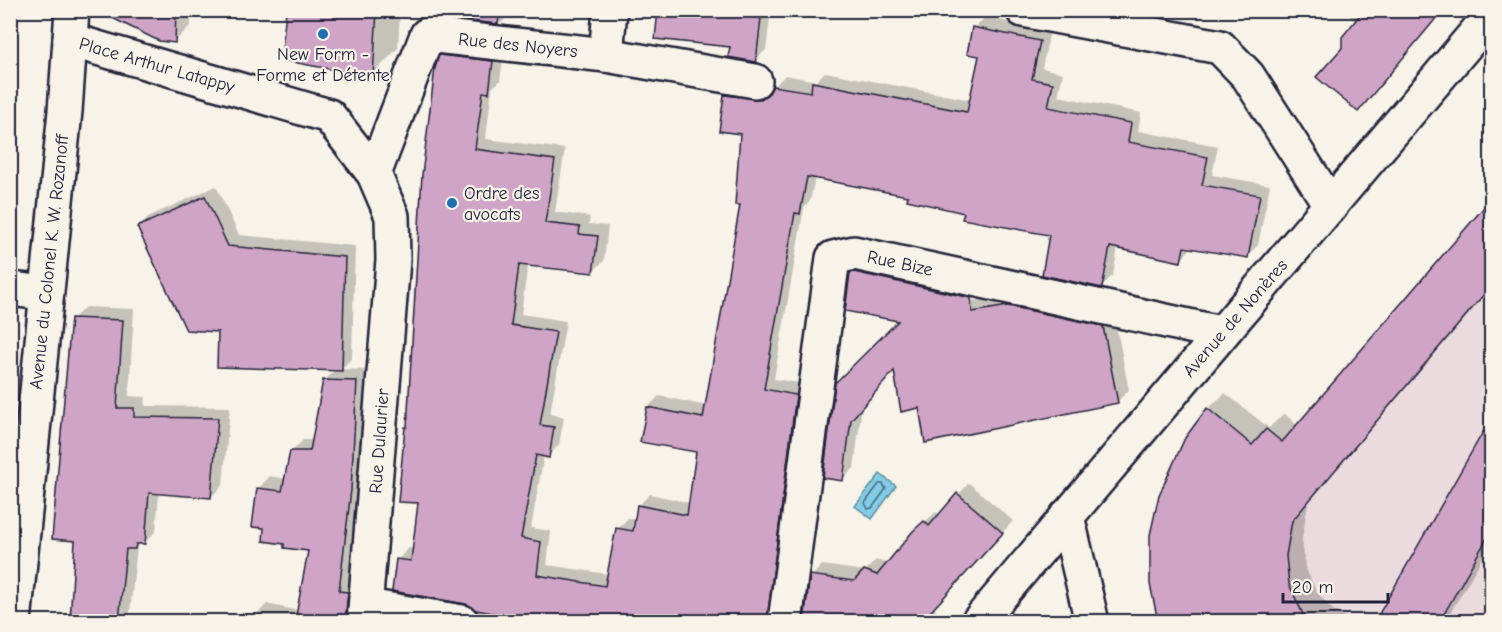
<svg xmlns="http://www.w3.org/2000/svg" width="1502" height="632" font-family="'Comic Neue',sans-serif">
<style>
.built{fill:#ebdbde}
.water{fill:#83cde4;stroke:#5c89a0;stroke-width:1.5}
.shadow{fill:#0003;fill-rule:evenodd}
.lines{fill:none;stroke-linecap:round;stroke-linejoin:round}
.shore{stroke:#49667f;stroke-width:1.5}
.building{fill:#d0a4c7;stroke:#22223b;stroke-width:1.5}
.minor-casing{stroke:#22223b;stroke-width:38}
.minor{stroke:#f7f3e8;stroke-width:33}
.poi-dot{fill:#1f6fb2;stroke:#f7f3e8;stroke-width:2}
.labels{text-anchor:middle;stroke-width:4.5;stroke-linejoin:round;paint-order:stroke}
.street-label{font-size:18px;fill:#22223b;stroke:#f7f3e8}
.poi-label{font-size:18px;fill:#22223b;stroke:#f7f3e8}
</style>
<rect width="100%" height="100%" fill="#f7f3e8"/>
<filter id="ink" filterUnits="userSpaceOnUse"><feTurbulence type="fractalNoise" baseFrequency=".0167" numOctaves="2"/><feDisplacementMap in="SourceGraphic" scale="12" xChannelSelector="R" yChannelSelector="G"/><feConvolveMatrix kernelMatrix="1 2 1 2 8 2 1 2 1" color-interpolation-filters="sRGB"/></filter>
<g filter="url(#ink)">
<path class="built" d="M1491 199V621L1158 622 1150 584 1159 495 1185 438 1241 457 1266 429 1281 441Z"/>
<path class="water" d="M880 474 896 486 872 519 855 506Z"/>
<g class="shadow">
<path d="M102 10H191V25L175 41Z"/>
<path d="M287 10H400L398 48 372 75Z"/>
<path d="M441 10H514L501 23 443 16 444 11Z"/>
<path d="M659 10H771L766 50 755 60Z"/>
<path d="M1342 10H1442L1358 110 1344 48 1356 22Z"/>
<path d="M985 17 1050 31 1042 68 1063 73 1058 96 1141 113 1138 131 1218 146 1212 175 1270 185 1258 245 1247 256 1192 247 1181 260 1118 247 1113 275 1102 286 1051 234 910 195 815 177 810 201 804 208 774 379 806 384 781 622H482L475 607 398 559 409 548 414 549 420 502 406 428 409 425 441 56 452 45 504 51 500 81 492 88 486 139 565 149 555 212 590 217 589 224 608 226 604 261 593 271 528 264 521 314 566 321 550 414 564 417 559 445 548 456 544 455 531 528 551 531 547 565 608 574 617 529 628 518 637 519 639 505 650 494 690 503 698 451 642 441 648 407 659 396 707 406 742 203V132L725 95 736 84 773 88 785 75 816 81 825 72 971 100 980 55 974 28Z"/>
<path d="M216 186 239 235 355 246 352 358 341 369 369 370 352 570 343 622H254L255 616 267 604 299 611 310 550 286 543 265 527 258 489 270 476 286 479 291 452 303 440H314L324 381 336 369 220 330 139 227 150 216Z"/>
<path d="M1492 201V287L1308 503 1302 539 1305 567 1316 591 1332 609 1353 622H1160L1152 584 1208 409 1225 393 1269 428 1284 413 1298 426Z"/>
<path d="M863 262 983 286V301L1021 294 1114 315 1129 390 1117 402 920 407 895 369 862 406 854 468 842 480 837 384 901 320 851 274ZM859 274 979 298 978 301 859 277Z"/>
<path d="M85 307 134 309 129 396 146 397 145 406 230 407 223 485 211 497 159 493 156 531 144 543 137 546 129 622H71L76 539 73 319Z"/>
<path d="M1492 421V541L1445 622H1376Z"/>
<path d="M969 483 1013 521 933 608 945 618 942 622H805L812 576 822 565 865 571 876 560 888 564 926 521 936 512 940 515Z"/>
</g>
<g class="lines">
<path class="shore" d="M879 484H883L886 489 872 508 868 509 865 503Z"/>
</g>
<g class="building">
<path d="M96 10H176L175 43 159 41Z"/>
<path d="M286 10H377L373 77 281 60Z"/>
<path d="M442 10H500L498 24 441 18Z"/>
<path d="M658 10H707L761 18 756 62 728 57 730 47 655 39Z"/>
<path d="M1364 10H1443L1358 112 1316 77 1342 48V37Z"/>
<path d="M972 27 1040 41 1032 79 1053 83 1048 107 1131 123 1128 142 1208 157 1202 185 1260 195 1248 258 1184 247 1181 262 1110 247 1102 288 1042 275 1049 235 962 219 964 213 907 200 908 196 807 177 800 214 795 213 764 389 796 395 767 621H537L476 610 465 604 392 591 396 559 411 561 418 503 398 502 405 427H407L422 175 435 68 439 55 493 61 489 93 483 92 475 149 555 160 545 223 580 227 579 234 598 236 593 273 519 265 511 325 556 332 540 425 554 427 549 458 536 455 521 538 541 542 537 575 605 586 616 528 633 531 637 505 687 515 696 452 640 442 647 407 703 418 740 205H735L740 134 719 131 724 95 761 99 769 93 773 86 811 92 812 82 967 112 979 56 967 54Z"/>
<path d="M205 196 228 246 345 257 342 371 217 367 218 332 186 330 137 227Z"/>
<path d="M1491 199V286L1292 521 1286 556 1289 584 1306 621H1158L1150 584V535L1159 495 1185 438 1207 408 1252 445 1266 429 1282 442Z"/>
<path d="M854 272 971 298 972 312 1008 306 1103 326 1118 403 925 443 919 408 901 412 894 371 851 420 843 481 823 478 835 383 898 321 845 311 850 273Z"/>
<path d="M71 318 123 320 117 408H134V417L218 418 211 498 149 493 145 544H136L135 549H126L119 621H70L75 541 52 539Z"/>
<path d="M323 380 357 381 351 490 339 591 348 592 345 621H295L308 551 284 548V544L263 541 264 528 252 527 257 488 282 491 290 451H310Z"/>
<path d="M1491 418V531L1440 621H1375Z"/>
<path d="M957 493 1003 533 922 621H804L810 575 854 581 864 570 877 575 913 531 924 521 929 526Z"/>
</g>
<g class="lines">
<g class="minor-casing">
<g id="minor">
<path d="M1023 10 1220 47 1248 76 1331 206"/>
<path d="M70 40 329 116 374 174 392 216 393 260 364 622"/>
<path d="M606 55 610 10"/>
<path d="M374 174 427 35 606 55 755 81"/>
<path d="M10 289 45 293"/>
<path d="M1067 516 1092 622"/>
<path d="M367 606 462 622"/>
<path d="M14 622 65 111 72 10"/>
<path d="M785 622 833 258 854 253 1221 333"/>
<path d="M978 622 1492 14"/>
</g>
</g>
<use href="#minor" class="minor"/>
</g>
</g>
<g class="poi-dot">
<circle cx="323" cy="34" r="6"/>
<circle cx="452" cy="203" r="6"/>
</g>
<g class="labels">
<g class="street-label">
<text transform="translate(518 45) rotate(6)" y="6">Rue des Noyers</text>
<text transform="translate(157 65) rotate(16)" y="6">Place Arthur Latappy</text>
<text transform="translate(49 262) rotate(-84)" y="6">Avenue du Colonel K. W. Rozanoff</text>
<text transform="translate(900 263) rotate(12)" y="6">Rue Bize</text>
<text transform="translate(1235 318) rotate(-49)" y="6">Avenue de Nonères</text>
<text transform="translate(379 441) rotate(-86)" y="6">Rue Dulaurier</text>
</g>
<g class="poi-label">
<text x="323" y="60">New Form -<tspan x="323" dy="21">Forme et Détente</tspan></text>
<text x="464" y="199" text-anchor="start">Ordre des<tspan x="464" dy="21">avocats</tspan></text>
</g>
</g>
<rect width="1502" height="632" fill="none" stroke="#f7f3e8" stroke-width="36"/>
<rect x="18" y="18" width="1466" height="596" fill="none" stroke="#22223b" stroke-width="2" filter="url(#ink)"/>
<path d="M1283 593v9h105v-9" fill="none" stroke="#22223b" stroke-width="3"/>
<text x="1292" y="593" font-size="18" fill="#22223b" stroke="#f7f3e8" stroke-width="4.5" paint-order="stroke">20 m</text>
</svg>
